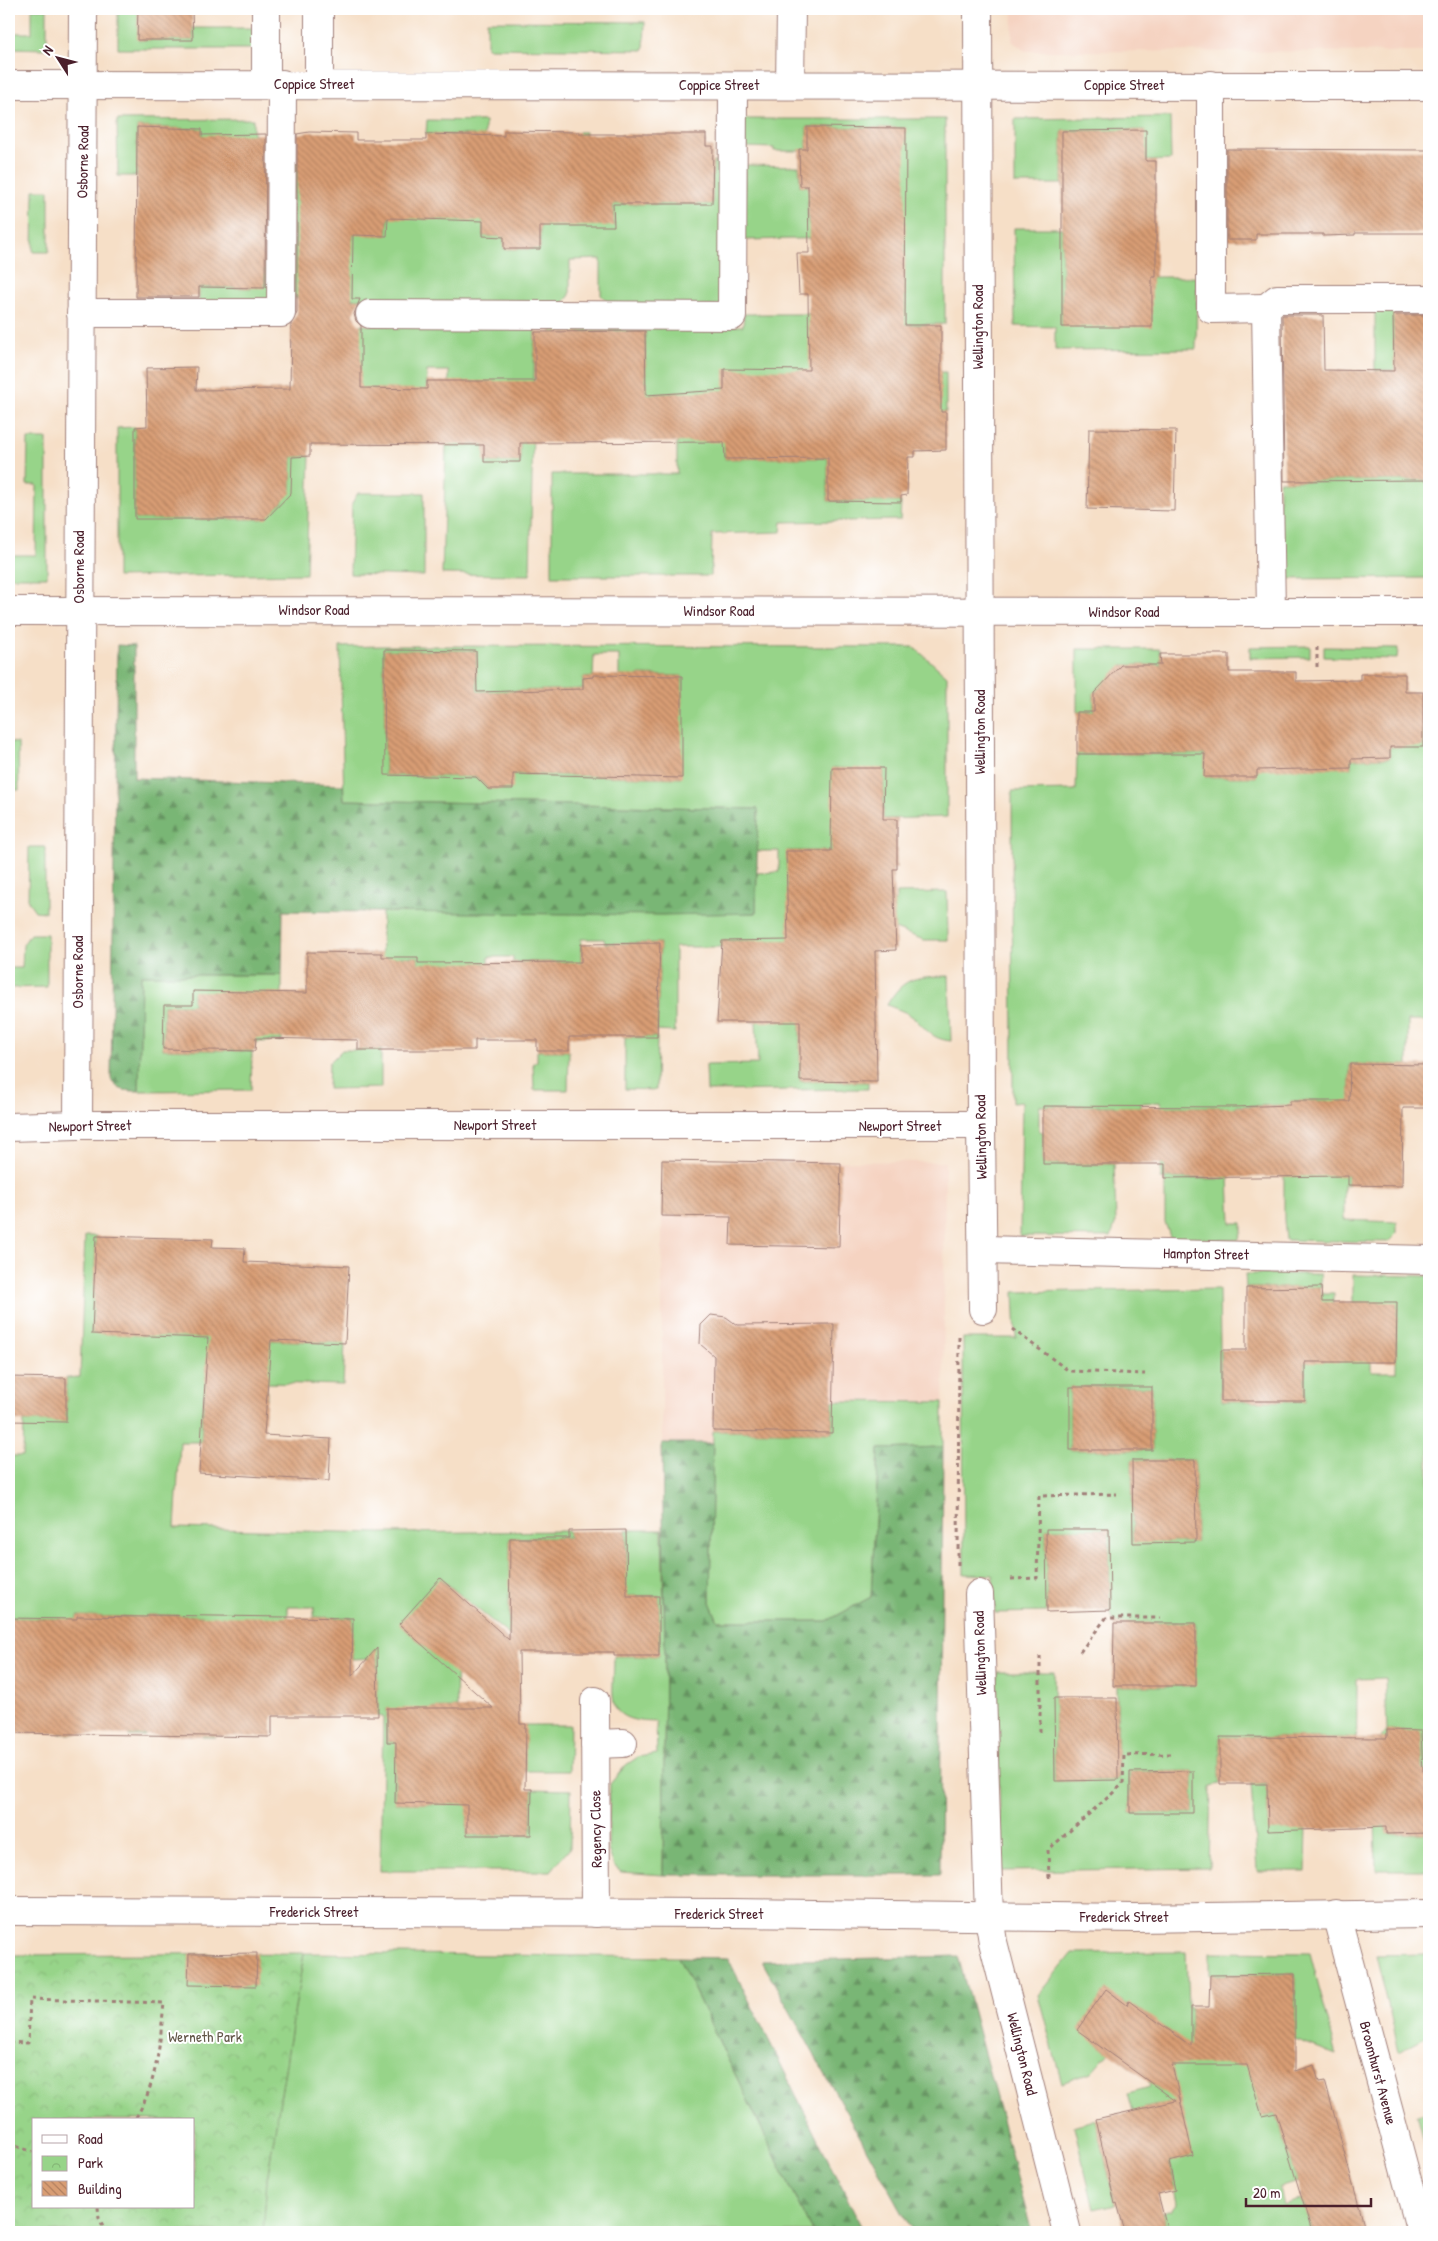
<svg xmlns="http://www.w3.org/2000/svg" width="1438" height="2241" font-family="'Patrick Hand',sans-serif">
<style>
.built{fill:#f5d3c1}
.green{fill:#97d489;stroke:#707a5a;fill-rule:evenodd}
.forest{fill:url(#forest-firs);stroke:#626a50}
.park{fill:url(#park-crowns);stroke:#707a5a;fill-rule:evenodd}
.building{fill:url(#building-back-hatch)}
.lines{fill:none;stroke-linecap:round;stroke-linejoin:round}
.minor-casing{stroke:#a07f79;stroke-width:30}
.major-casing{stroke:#a07f79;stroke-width:30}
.path{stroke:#a07f79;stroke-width:3;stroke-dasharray:4 4;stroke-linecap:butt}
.minor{stroke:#fff;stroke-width:28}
.major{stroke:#fff;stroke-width:28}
.labels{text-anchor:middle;stroke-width:4;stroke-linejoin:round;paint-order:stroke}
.street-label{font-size:15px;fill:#4a1f2b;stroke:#fff}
.park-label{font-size:15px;fill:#615547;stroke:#fff}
</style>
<defs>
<pattern id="forest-firs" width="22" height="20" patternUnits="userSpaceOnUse" patternTransform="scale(1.25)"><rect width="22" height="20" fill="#79b675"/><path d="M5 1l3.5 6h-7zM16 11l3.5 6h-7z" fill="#659360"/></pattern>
<pattern id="park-crowns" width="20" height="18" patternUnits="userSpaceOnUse" patternTransform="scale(1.25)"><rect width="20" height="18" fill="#97d489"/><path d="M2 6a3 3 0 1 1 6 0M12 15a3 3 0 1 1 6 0" fill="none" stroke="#84b676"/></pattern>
<pattern id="building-back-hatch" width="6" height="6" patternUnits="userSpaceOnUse" patternTransform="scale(1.25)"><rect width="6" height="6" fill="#d89d74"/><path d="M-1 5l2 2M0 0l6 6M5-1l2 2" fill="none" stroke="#b17f5f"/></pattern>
</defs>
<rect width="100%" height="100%" fill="#fff"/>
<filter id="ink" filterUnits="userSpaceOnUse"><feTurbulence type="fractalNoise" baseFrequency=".02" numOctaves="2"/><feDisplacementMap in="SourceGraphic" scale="10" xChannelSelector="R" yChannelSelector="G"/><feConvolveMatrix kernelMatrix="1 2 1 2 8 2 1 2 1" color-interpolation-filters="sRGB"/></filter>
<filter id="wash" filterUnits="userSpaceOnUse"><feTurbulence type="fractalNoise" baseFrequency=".0096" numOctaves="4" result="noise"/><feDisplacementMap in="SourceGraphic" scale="20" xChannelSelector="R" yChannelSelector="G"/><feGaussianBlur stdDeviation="1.12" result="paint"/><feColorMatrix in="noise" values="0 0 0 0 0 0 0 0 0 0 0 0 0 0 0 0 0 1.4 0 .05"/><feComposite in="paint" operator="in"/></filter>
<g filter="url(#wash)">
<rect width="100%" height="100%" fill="#f6dfc7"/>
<g class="built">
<path d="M1013 9H1429V52L1025 51 1012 41Z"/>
<path d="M662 1160 945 1162 940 1875H663L665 1656 662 1443Z"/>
</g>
<g class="green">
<path d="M32 9H47V49L9 48V33H32Z"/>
<path d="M118 9H138V40H193V28H257V49H118Z"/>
<path d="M487 21 645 22 644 50 487 48Z"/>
<path d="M1170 117 1171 160 1146 161 1145 130 1062 131V184H1015V119Z"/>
<path d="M253 119V135L202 145V129L137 127V176H118L117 120Z"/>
<path d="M744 119H945V324L838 325 910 373 946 372V412L926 413 790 458H828V501L901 502 900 520 782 522 781 532 712 534 711 576H552V474H677V393L646 395 645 331H587L552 336V325L743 326 744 314H809L906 128 807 127V151H774V148L745 147ZM724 418 782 458 725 459Z"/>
<path d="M427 120 485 121 483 236 504 237V249H540V225L578 193 579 132H585V162L614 226 613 204H712L713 162 724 161 723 307 612 306 601 295V259L570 260V295L561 306H371V299L292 298 293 162H308L333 238 353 239 354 208 371 235H387L389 210 424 219 471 220 474 135 426 134Z"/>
<path d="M744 165 799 166 800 186 842 187 808 201V223H842L843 238 744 240Z"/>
<path d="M34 190H49V252H33Z"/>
<path d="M1014 228H1062V326L1151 277H1197L1196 349 1055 350V327L1015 326Z"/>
<path d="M252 261 274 262 273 302 199 303V287L252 288Z"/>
<path d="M1375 311H1393L1394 353H1417V314L1427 316 1429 408 1414 409 1413 370H1375Z"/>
<path d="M327 325 535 326 530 575 442 574 447 416H459V445H484L485 462H520V415L449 391V371H427L426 416 361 388Z"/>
<path d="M135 427V519H263L262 510 275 509 282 503 283 492 291 490 292 457 310 456 306 574 117 577V428Z"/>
<path d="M28 439H47V577H9V555H36L37 485H27Z"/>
<path d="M1429 480V578L1279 579V481Z"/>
<path d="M358 493H424V576L350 574 352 503Z"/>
<path d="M383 646 914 647 947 676V817L883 819 884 769 832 768 884 851H787L874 901H896V893L947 892 948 940H924L895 929 806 931 800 1030V1081L868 1082V1089L707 1091 706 1065 758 1064 756 1022H752V941H722V947H675V1032L657 1031 660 943H605L604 939H581V1025L569 962H513V957H489L490 1040H475L418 963V957H399L381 1043 382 912 756 913 757 873 779 872V851H757L758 809 344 800 340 647ZM384 650 476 651 477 692 583 689V678L593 677 594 655H619V688L638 675 682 676 681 778 513 774 512 788 488 789 476 777 385 775Z"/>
<path d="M1310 646V657L1250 658V647Z"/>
<path d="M1324 647 1398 648 1397 659 1324 657Z"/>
<path d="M1077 649H1160L1161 665H1122V680H1107L1094 693V712H1077Z"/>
<path d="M1423 692H1429V1021H1408V1065L1350 1064 1348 1185H1344V1220L1397 1222V1233L1388 1242 1286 1240 1284 1220V1176L1328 1101H1291L1290 1114 1285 1105 1235 1106 1234 1176 1229 1177 1231 1223H1242V1232L1238 1240H1171L1165 1222V1179H1161V1102L1141 1103V1111L1115 1161 1114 1106H1039V1131L1043 1132V1164H1114L1116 1222 1111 1237 1020 1236 1022 1102 1013 1103 1012 791 1076 790 1077 754H1205V777H1256V756L1351 768V759L1390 758V747L1423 746ZM1166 1107H1224V1179L1165 1178Z"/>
<path d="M9 742 18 743 19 790H9Z"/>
<path d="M29 847H45V912L35 911 28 901Z"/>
<path d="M30 934H47V987L9 988V968H22L23 945Z"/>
<path d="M141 975H282V1041L256 1042 193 992V1005H164L163 1049 252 1051 251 1090 139 1091Z"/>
<path d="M949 976 951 1041C929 1039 925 1026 910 1015 904 1011 894 1008 887 1005 904 975 918 977 949 976Z"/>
<path d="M625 1037H657L656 1090 625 1089Z"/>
<path d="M342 1050H381V1088L328 1089 329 1063Z"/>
<path d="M537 1051H569L568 1090H534L533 1063 537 1061Z"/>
<path d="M85 1236H96L93 1333 345 1343 343 1385 267 1383V1398L204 1394 201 1442H180L175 1528 382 1533 569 1531V1538H510V1572L576 1593H509V1630H517L522 1646 440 1578 456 1665 457 1708 387 1709V1742H437L436 1770H395V1803L437 1804 468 1789 467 1835H531L532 1789 571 1790 570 1848 551 1871H380L383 1717 378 1716 377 1658 352 1659 353 1618 314 1617V1607H288L287 1716 217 1617 215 1737H202L203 1616 147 1615 145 1736H129L131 1617 77 1616 75 1734H60L61 1619 9 1618V1456H23L24 1421H66V1378L80 1377Z"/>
<path d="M1245 1274H1320L1321 1287 1246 1288Z"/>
<path d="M1353 1275 1429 1276V1771H1423L1421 1736 1406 1731 1387 1730 1386 1834 1429 1833V1870H1376L1374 1747 1387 1730 1385 1678 1357 1679 1356 1817 1348 1818 1347 1738 1220 1737V1784L1211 1786 1209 1868 1001 1871 997 1672H1054L1055 1781 1118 1780 1117 1686H1195L1196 1623H1114L1110 1610 1109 1529H1046L1047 1612 995 1613 993 1575 964 1574 963 1338H1016L1014 1292 1219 1289 1221 1401H1305V1327L1321 1293H1334L1333 1336 1371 1362V1372H1396L1397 1303 1353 1302ZM1070 1387H1152V1450H1070ZM1132 1460H1195L1196 1542H1133ZM1193 1771V1813H1130V1772Z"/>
<path d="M833 1401 943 1402V1447L879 1449 871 1597 827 1621H718L710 1602 713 1431 832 1433Z"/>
<path d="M626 1530H662L665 1656 663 1875 621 1872 614 1866 608 1849 610 1784 626 1765 638 1757 657 1754 656 1722C602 1721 614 1700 614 1656H659V1596H614L627 1563Z"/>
<path d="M525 1725H570L569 1771H525Z"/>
<path d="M1251 1784 1267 1785 1268 1823 1307 1822 1306 1871H1257Z"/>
<path d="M1186 1952 1188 2007H1191V2040L1270 2058 1258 2100 1262 2116 1276 2113 1297 2182 1279 2188 1283 2205 1303 2199 1312 2232H1168L1163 2213 1172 2210 1178 2202 1158 2105 1133 2111 1128 2093 1150 2087 1129 2002 1127 2005 1106 1990 1109 2052 1091 2072 1062 2083 1038 1995 1072 1953Z"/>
<path d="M1210 1952 1310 1953 1337 2055 1295 2039V1974L1210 1975Z"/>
<path d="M304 1953 678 1957 812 2232H263L267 2179Z"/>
<path d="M1429 1954 1427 2036 1399 2051 1376 1955Z"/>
<path d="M1429 2112V2155H1428L1417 2115Z"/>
<path d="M1096 2119 1115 2204 1094 2209 1074 2126Z"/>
</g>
<g class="forest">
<path d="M117 645 134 646V778L343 785 344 800 758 809 756 913 661 915 283 911 282 975H141L139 1091C125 1091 118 1091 111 1079Z"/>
<path d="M662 1443H713L710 1602 718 1621H827L871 1597 879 1449 943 1447 940 1875H663L665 1656Z"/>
<path d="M958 1956 1032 2232H913L762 1961Z"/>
<path d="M678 1957 728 1958 864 2232H812Z"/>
</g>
<path class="park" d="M304 1953 267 2179 263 2232H9V1955ZM34 2120H194V2207H34Z"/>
<g id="blocks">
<g class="building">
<path d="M138 9H192L193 40H137Z"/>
<path d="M137 127 202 129V135L266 134 265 288 199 287V297H136Z"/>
<path d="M807 127 906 128 905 325H941V412H946V450L915 451V457H908L907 495 901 496V502L828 501V458L725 459 724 442 520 443V462H484V445L310 444V456L292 457 291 493 266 519H135V427L147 426 146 368 197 367 196 390 290 389 291 324 297 313V134L309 132 356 133V140H426V134L504 136V131L579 132V134H706V146H713L712 204H613L614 226H540V249H504V237L483 236V221L388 218 387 236 353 235 352 299H360L354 314 356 321 361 326V388L427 389V381H535V332L645 331 646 395 724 390V369L809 370 808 294H799L797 253H809L808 186H800L799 149H807Z"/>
<path d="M1146 130V161H1156V277H1152V327H1062V131Z"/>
<path d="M1227 149 1429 150V233H1355V235L1323 236V234H1256V240H1227Z"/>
<path d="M1282 315H1323L1324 370 1394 371 1393 315H1429V480L1284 481Z"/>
<path d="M1089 429 1176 430 1174 511 1087 509Z"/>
<path d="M384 650 476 651 477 692 583 689V678L593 677V675L682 676V778L513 774V789H488L476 777 385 775Z"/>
<path d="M1160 654H1229V672H1296V681L1360 680V674H1405V692H1423V747H1390V758L1351 759V768L1257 770V777H1204L1205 754H1077V712H1094V693L1121 665H1161Z"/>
<path d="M832 768H884L883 819H897V869H893L896 950 875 951 877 1082 800 1081V1022H717L722 941 788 940 786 851H831Z"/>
<path d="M660 943 657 1037H569V1051H537V1040H475V1050H358V1040L256 1038 255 1051 163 1049 164 1005H193V991L307 993V952L382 953V957H418V963L581 962V944Z"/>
<path d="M1350 1064 1429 1065 1428 1108H1403L1402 1186 1348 1185V1176L1165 1178V1164H1043V1106L1234 1107 1290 1105V1101H1349Z"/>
<path d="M662 1160 841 1163 839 1247 730 1245 731 1217 661 1216Z"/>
<path d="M96 1236 213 1239 212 1247 245 1248 244 1262 349 1266 345 1343 271 1340 264 1435 331 1439 329 1481 199 1473 208 1338 92 1334Z"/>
<path d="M1321 1287 1322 1302H1397L1396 1362H1305V1401H1221V1350H1246V1288Z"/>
<path d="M711 1315 726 1317 737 1325 834 1324 832 1433 713 1431 714 1356 700 1344 701 1325Z"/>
<path d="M9 1377 66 1378V1422L9 1421Z"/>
<rect x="1070" y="1387" width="82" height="63"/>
<path d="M1132 1460H1195L1196 1542 1133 1543Z"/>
<path d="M1046 1529H1109L1110 1610 1047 1612Z"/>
<path d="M626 1530 627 1596H659V1656H614V1652H519L520 1724H526L525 1789H532L531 1835H467V1805L395 1803 396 1742H387V1708H493L399 1624 440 1578 509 1640 510 1538H569V1531Z"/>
<path d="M147 1615 353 1618 352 1676 377 1648 378 1716H272V1737L9 1733V1618L77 1619V1616L147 1617Z"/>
<path d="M1114 1623H1196V1686H1113Z"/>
<path d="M1054 1698H1117L1118 1780 1055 1781Z"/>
<path d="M1387 1730 1421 1731 1423 1771H1429V1833L1386 1834V1827L1268 1831 1267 1784H1220V1737L1387 1738Z"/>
<path d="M1193 1771V1813H1130V1772Z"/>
<path d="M257 1953 256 1986 188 1985 189 1954Z"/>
<path d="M1295 1974V2071L1314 2065 1319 2082 1325 2081 1366 2232H1312L1276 2113 1262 2116 1247 2065H1172L1193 2156 1169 2162 1175 2190 1158 2194 1168 2232H1125L1117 2203 1115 2204 1096 2119 1176 2101 1077 2030 1106 1989 1127 2005 1129 2001 1191 2046V2007H1209L1210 1975Z"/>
</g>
</g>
</g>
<g filter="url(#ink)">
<use href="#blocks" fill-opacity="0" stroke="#a07f79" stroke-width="1"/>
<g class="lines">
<g class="minor-casing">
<g id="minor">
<path d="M978 9 981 1125 983 1309"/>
<path d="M319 83V9"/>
<path d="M266 84V9"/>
<path d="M9 85 1429 86"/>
<path d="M790 85 791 9"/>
<path d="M1211 85V309L1266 308"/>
<path d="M81 313H281L282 84"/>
<path d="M370 314 732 316 733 86"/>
<path d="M9 611 1429 612"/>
<path d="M1271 612 1266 308 1277 299H1429"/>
<path d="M78 1125 83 9"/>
<path d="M9 1127 78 1125H981"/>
<path d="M983 1250 1429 1260"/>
<path d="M979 1594 989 1917 993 1942 1067 2232"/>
<path d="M595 1701 596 1913"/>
<path d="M595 1744 623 1743"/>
<path d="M1336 1914 1421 2232"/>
</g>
</g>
<g class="major-casing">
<path id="major" d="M9 1911 730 1913 1134 1918 1429 1914"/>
</g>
<g class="path">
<path d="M1317 647V667"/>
<path d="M1012 1329 1069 1371 1145 1374"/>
<path d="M958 1565 959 1337"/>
<path d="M1011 1579 1037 1578 1039 1496 1117 1494"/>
<path d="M1080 1652 1106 1618H1161"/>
<path d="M1040 1732V1652"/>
<path d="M1049 1878 1048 1850 1123 1784 1124 1755 1170 1754"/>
<path d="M9 2042 28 2043 30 1999 164 2003C160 2042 157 2087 134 2120"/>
<path d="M9 2144 34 2152"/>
<path d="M98 2207 99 2218 106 2232"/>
</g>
<use href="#minor" class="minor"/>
<use href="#major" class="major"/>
</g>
</g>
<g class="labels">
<g class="street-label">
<text x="314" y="89">Coppice Street</text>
<text x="719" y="90">Coppice Street</text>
<text x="1124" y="90">Coppice Street</text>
<text transform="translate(83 162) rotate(-89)" y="5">Osborne Road</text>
<text transform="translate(978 327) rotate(-90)" y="5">Wellington Road</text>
<text transform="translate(79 567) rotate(-90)" y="5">Osborne Road</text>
<text x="314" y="615">Windsor Road</text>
<text x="719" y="616">Windsor Road</text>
<text x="1124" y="617">Windsor Road</text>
<text transform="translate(980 732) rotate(-90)" y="5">Wellington Road</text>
<text transform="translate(78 972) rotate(-90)" y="5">Osborne Road</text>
<text x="495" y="1130">Newport Street</text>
<text transform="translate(90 1126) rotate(-1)" y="5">Newport Street</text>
<text x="900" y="1131">Newport Street</text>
<text transform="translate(981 1137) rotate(-91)" y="5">Wellington Road</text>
<text transform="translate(1206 1254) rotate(1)" y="5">Hampton Street</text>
<text transform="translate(980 1653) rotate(-92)" y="5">Wellington Road</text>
<text transform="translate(596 1829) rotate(-91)" y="5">Regency Close</text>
<text x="314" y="1917">Frederick Street</text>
<text x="719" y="1919">Frederick Street</text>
<text x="1124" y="1922">Frederick Street</text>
<text transform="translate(1022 2054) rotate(76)" y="5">Wellington Road</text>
<text transform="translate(1378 2073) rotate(75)" y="5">Broomhurst Avenue</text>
</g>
<g class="park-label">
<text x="205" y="2042">Werneth Park</text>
</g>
</g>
<rect width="1438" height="2241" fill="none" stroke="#fff" stroke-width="30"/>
<rect x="32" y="2118" width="162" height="90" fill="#ffffff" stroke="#b7a5aa"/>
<rect x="42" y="2135" width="25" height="8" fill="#ffffff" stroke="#b7a5aa"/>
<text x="78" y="2144" font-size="15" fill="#4a1f2b">Road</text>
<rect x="42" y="2156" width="25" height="15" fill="url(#park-crowns)" stroke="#b7a5aa"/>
<text x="78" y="2168" font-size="15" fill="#4a1f2b">Park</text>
<rect x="42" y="2181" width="25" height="15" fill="url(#building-back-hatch)" stroke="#b7a5aa"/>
<text x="78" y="2194" font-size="15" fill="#4a1f2b">Building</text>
<g transform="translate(58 58) rotate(306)" stroke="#ffffff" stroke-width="4" paint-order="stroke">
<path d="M0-4L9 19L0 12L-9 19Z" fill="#4a1f2b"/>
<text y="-8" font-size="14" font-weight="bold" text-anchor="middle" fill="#4a1f2b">N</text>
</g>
<path d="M1246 2198v8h125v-8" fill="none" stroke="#4a1f2b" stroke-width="2.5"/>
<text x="1253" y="2198" font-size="15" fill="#4a1f2b" stroke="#ffffff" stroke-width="4" paint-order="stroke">20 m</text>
</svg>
